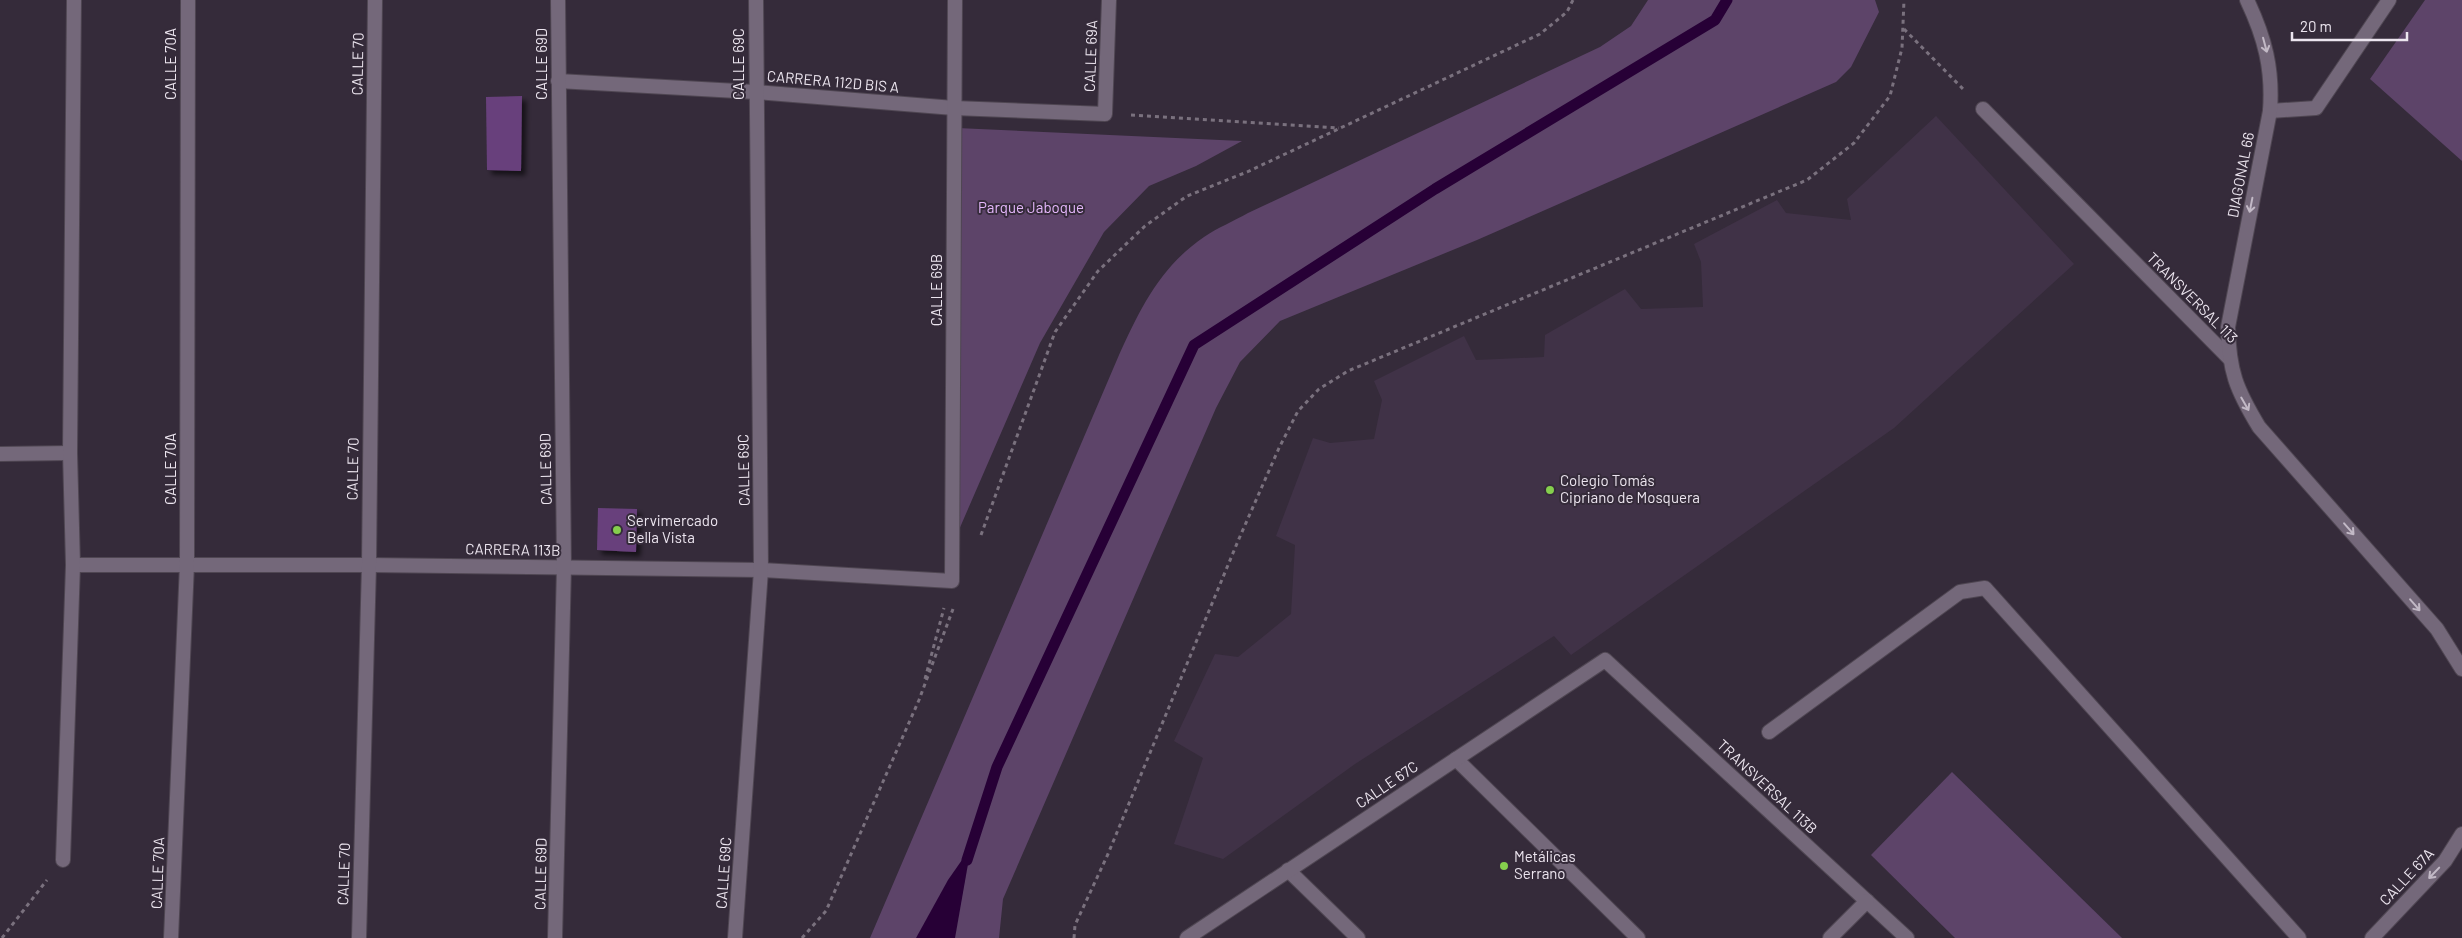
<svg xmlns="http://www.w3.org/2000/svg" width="2462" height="938" font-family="Barlow,sans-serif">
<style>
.built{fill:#403247}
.green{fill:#5d4469}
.water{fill:#270036}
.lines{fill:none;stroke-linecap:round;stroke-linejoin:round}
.stream{stroke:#270036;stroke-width:11}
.building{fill:#68407b;filter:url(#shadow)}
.service-casing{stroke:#4f4652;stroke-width:16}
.minor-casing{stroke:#4f4652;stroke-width:16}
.tertiary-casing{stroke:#4f4652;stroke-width:16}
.path{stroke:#7a717e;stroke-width:3;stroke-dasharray:4 4;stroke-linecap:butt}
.service{stroke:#74687a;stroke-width:14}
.minor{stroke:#74687a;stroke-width:14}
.tertiary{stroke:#74687a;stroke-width:14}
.oneway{stroke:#c2b9c6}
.poi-dot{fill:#85cf4d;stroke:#352b3a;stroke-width:2}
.labels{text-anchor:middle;stroke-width:4;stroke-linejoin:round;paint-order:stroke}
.street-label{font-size:15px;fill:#ece5ef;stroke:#352b3a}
.park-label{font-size:15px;fill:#e5b7fc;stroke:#352b3a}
.poi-label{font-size:15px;fill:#ece5ef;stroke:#352b3a;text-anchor:start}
</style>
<defs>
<filter id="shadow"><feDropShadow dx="4.5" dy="4.5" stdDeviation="2.5" flood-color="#0009"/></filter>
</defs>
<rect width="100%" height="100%" fill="#352b3a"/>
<path class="built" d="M1936 116 2074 264 1894 428 1571 655 1554 636 1355 764 1223 859 1174 844 1203 758 1174 741 1215 654 1238 657 1291 614 1295 545 1276 536 1313 438 1330 443 1374 439 1382 400 1374 381 1464 336 1476 360 1544 357 1545 335 1625 289 1641 309 1703 307 1701 262 1694 244 1777 200 1786 213 1851 220 1847 199Z"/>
<g class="green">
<path d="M1648 0H1875L1879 12 1851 67 1836 82 1477 240 1280 321 1240 362 1216 408 1003 899 999 938H870L1119 355C1140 309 1160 267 1204 237 1217 228 1234 221 1248 213L1600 47 1631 26Z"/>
<path d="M2425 0H2462V161L2370 79Z"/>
<path d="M957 128 1242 141 1196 166 1149 186 1104 232 1040 343 955 539Z"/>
<path d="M1952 772 2122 938H1955L1871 855Z"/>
</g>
<path class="water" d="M971 847 955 938H916L948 880Z"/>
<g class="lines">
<path class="stream" d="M967 860 997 767 1194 345 1435 189 1715 20 1727 0"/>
</g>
<g class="building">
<path d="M522 96 521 171 487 170 486 97Z"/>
<path d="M598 508 637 509 636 552 597 550Z"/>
</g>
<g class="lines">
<g class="service-casing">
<g id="service">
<path d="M1983 109 2229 358"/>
<path d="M1769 732 1960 592 1985 588 2299 938"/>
</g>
</g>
<g class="minor-casing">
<g id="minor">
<path d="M558 81 755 92 954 108 1105 114 1109 0"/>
<path d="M2270 111 2316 108 2389 0"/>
<path d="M0 454 70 453"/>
<path d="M73 565H369L761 570 952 581 955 0"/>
<path d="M1456 759 1638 938"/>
<path d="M63 860 73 565 70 453 74 0"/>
<path d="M1288 870 1358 938"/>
<path d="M171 938 187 564 188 0"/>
<path d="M359 938 369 565 375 0"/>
<path d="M555 938 564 567 558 0"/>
<path d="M735 938 761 570 756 0"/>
<path d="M1187 938 1605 660 1907 938"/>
<path d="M1830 938 1867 901"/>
</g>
</g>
<g class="tertiary-casing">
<g id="tertiary">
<path d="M2247 0C2265 38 2273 69 2270 111L2228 327C2229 371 2236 389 2259 427L2437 629 2462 669"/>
<path d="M2372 938 2445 861 2462 834"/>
</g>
</g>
<g class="path">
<path d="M1904 29 1965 91"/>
<path d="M1131 115 1339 128"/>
<path d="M981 535 1055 332 1098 271 1145 226 1187 196 1247 172 1540 34 1567 12 1573 0"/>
<path d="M925 679 944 608"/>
<path d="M2 938 47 880"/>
<path d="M802 938 826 911 919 700 953 609"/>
<path d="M1074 938 1075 925 1108 854 1238 541 1279 448 1298 411 1319 389 1348 371 1807 180 1854 143 1890 96 1902 48 1904 0"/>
</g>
<use href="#service" class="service"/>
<use href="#minor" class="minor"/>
<use href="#tertiary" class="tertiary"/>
</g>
<defs><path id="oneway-shaft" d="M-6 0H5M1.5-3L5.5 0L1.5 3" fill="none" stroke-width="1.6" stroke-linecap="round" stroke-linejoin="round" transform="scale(1.25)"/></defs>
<g class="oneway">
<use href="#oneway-shaft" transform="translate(2265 45) rotate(75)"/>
<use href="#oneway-shaft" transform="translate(2251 205) rotate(101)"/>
<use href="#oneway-shaft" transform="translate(2245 404) rotate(60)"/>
<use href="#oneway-shaft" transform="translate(2349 529) rotate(49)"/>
<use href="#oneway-shaft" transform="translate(2415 605) rotate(49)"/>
<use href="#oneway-shaft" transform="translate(2434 873) rotate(134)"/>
</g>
<g class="poi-dot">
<circle cx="1550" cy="490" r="5"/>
<circle cx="617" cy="530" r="5"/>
<circle cx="1504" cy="866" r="5"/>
</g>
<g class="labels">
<g class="street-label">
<text transform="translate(1091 56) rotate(-88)" y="5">CALLE 69A</text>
<text transform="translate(171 64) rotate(-90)" y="5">CALLE 70A</text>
<text transform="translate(358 64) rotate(-89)" y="5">CALLE 70</text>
<text transform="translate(542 64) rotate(-90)" y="5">CALLE 69D</text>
<text transform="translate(739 64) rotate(-90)" y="5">CALLE 69C</text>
<text transform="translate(833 82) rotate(5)" y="5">CARRERA 112D BIS A</text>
<text transform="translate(2241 175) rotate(-79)" y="5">DIAGONAL 66</text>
<text transform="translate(937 290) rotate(-90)" y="5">CALLE 69B</text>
<text transform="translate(2192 298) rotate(45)" y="5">TRANSVERSAL 113</text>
<text transform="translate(171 469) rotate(-90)" y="5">CALLE 70A</text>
<text transform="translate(353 469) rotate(-89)" y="5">CALLE 70</text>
<text transform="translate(546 469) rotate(-91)" y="5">CALLE 69D</text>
<text transform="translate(744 470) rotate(-91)" y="5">CALLE 69C</text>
<text transform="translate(513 550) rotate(1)" y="5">CARRERA 113B</text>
<text transform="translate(1387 785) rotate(-34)" y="5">CALLE 67C</text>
<text transform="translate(1767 787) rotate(43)" y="5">TRANSVERSAL 113B</text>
<text transform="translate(158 873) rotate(-88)" y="5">CALLE 70A</text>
<text transform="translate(724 873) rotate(-86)" y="5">CALLE 69C</text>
<text transform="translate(344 874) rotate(-88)" y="5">CALLE 70</text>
<text transform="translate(541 874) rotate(-89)" y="5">CALLE 69D</text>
<text transform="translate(2407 877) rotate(-47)" y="5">CALLE 67A</text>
</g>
<g class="park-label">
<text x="1031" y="213">Parque Jaboque</text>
</g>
<g class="poi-label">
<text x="1560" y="486">Colegio Tomás<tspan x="1560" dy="17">Cipriano de Mosquera</tspan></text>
<text x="627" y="526">Servimercado<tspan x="627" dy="17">Bella Vista</tspan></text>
<text x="1514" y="862">Metálicas<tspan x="1514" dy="17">Serrano</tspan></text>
</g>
</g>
<path d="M2292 32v8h115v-8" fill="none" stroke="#ece5ef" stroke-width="2.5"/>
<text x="2300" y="32" font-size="15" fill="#ece5ef" stroke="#352b3a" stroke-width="4" paint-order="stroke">20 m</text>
</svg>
